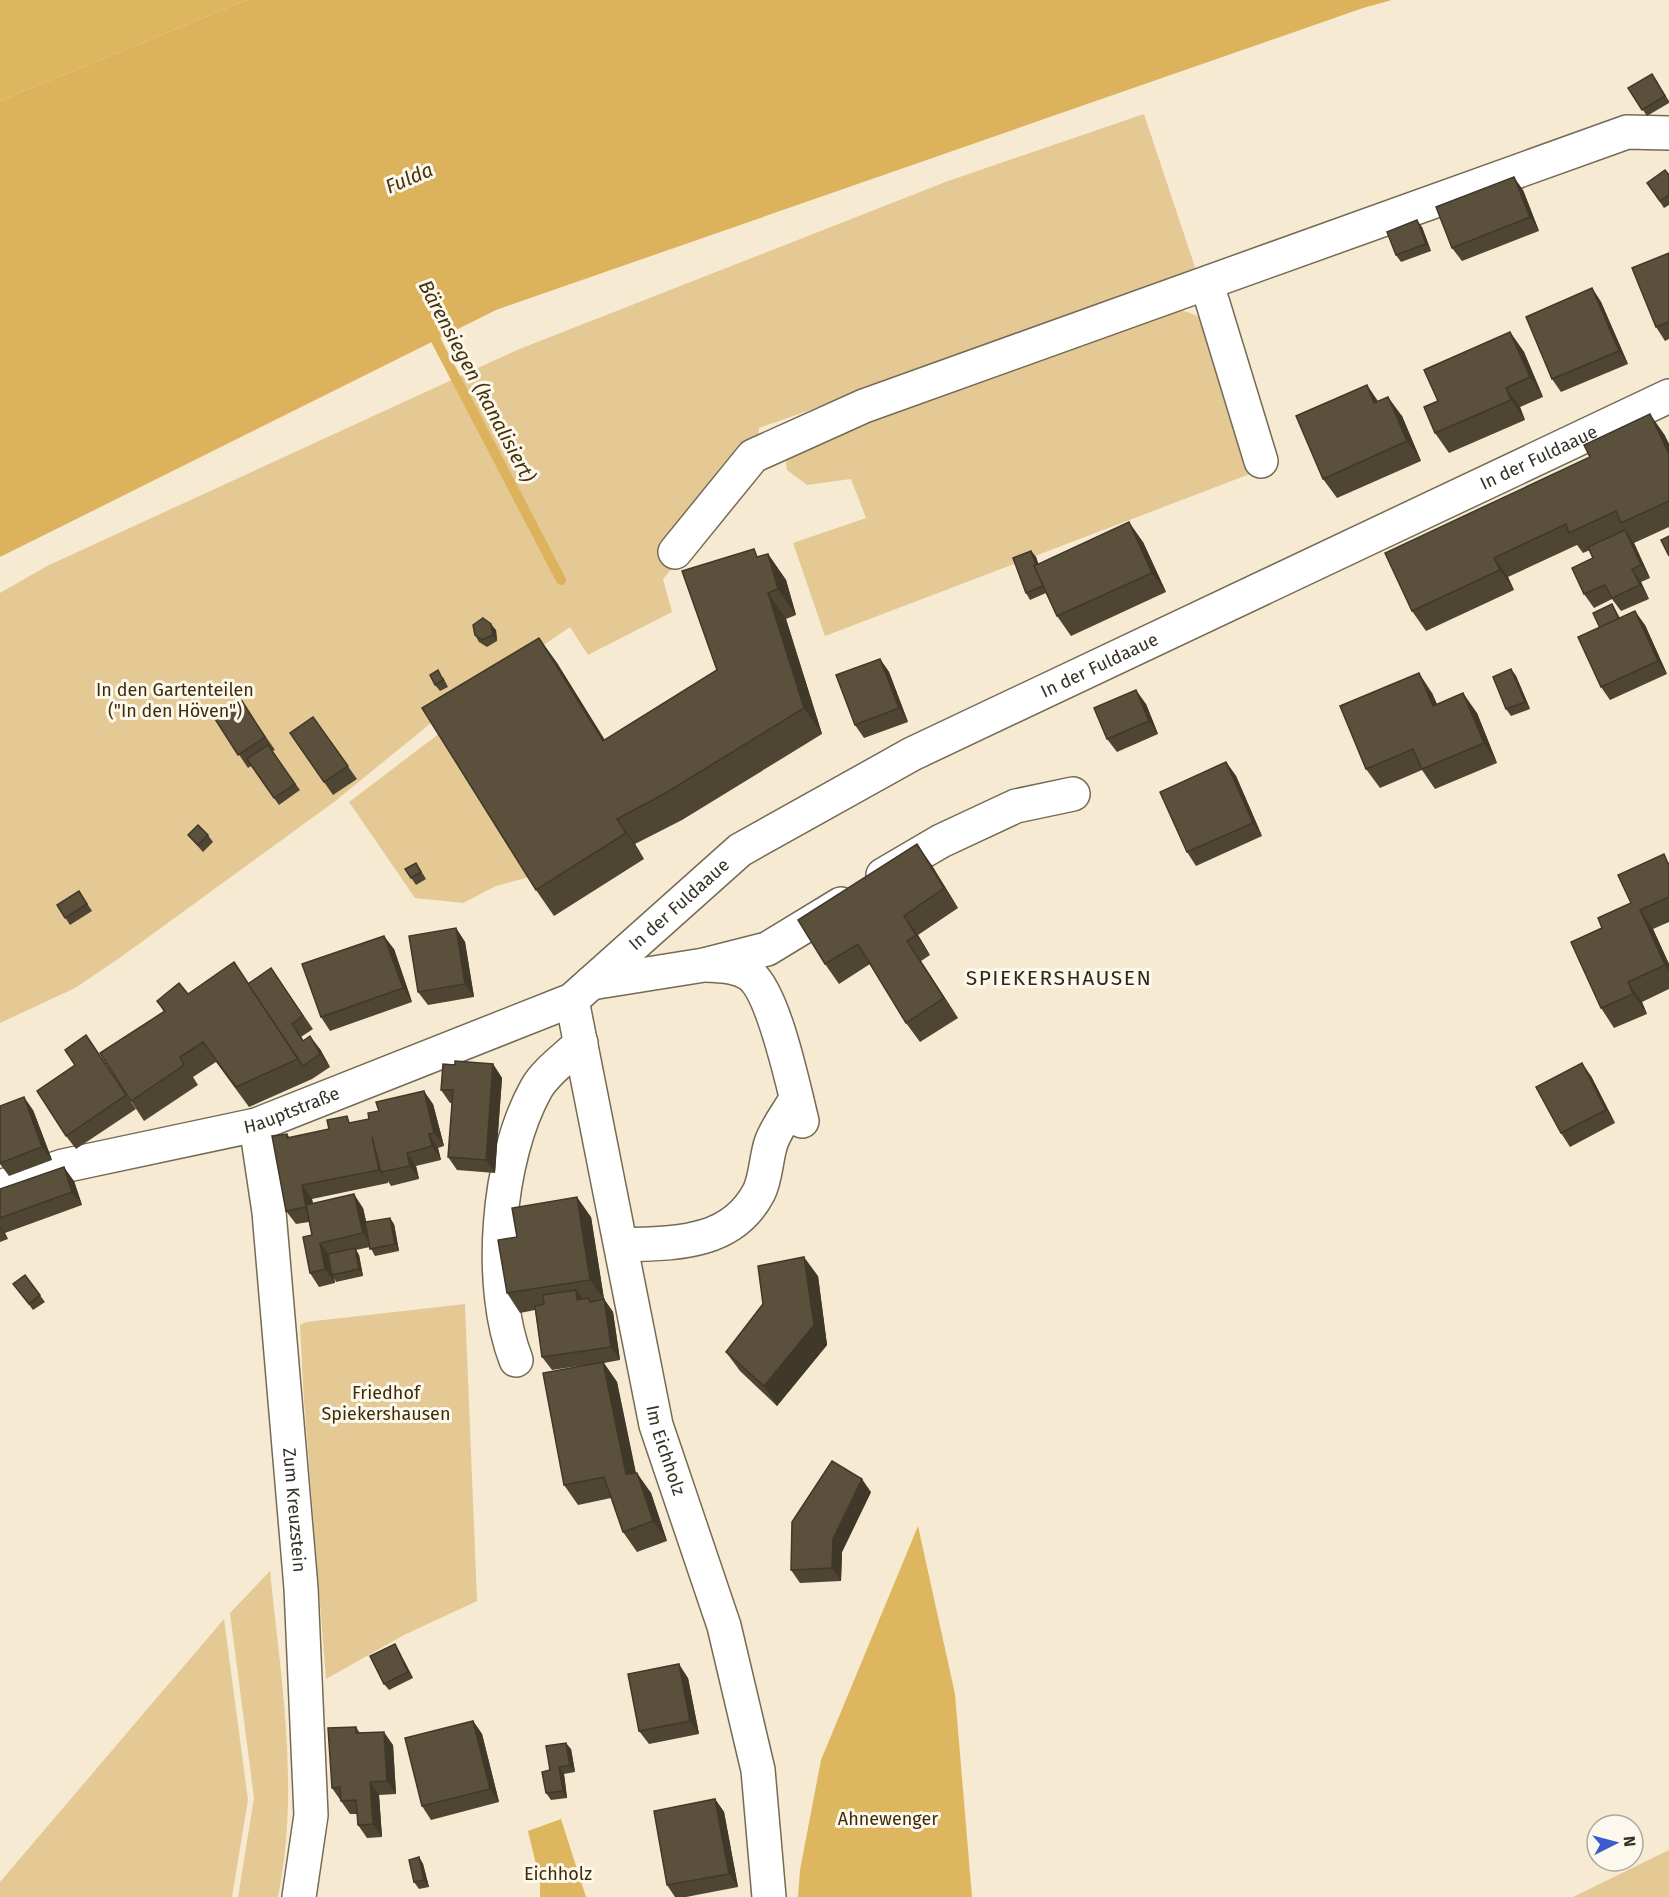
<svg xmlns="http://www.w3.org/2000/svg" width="1669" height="1897" font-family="'Fira Sans',sans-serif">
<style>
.green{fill:#e4c994}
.forest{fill:#deb65f}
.water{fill:#dcb35c}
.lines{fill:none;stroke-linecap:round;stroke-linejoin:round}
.stream{stroke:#dcb35c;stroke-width:10}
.minor-casing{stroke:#756a54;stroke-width:36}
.minor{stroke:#fff;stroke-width:33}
.wall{fill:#4e4533}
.shaded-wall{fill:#403829}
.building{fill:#5b503b;stroke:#403829;stroke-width:1.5}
.labels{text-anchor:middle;stroke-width:6;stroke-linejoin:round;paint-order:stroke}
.street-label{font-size:18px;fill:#353127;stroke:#fdf8ee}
.park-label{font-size:18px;fill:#3d2c05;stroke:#fdf8ee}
.water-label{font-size:20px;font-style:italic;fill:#43320c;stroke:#fdf8ee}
.quarter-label{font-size:21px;letter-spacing:1.5px;fill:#322815;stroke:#fdf8ee}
</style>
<rect width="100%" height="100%" fill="#f7ead2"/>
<g class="green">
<path d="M1144 114 1197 273 759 428 756 469 663 579 672 612 588 655 570 627 436 719 334 802 121 957 75 988 0 1023V593L47 566 517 350 948 181Z"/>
<path d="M1178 310C1188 312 1196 314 1204 321 1228 342 1242 440 1250 474L825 636 793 543 866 518 851 479 807 485 787 470 786 461 813 437Z"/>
<path d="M440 733 529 877 496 886 463 903 415 898 349 802Z"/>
<path d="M465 1304 477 1601 404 1635 326 1679 304 1401 300 1325 306 1322Z"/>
<path d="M270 1571C281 1680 300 1788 278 1897H238L254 1798 230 1613Z"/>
<path d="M224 1619 248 1800 232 1897H0V1882Z"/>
<path d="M1669 1850V1897H1573Z"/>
</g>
<g class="forest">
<path d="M0 0H247L0 101Z"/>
<path d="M918 1526 955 1694 972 1897H798L800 1870 821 1760Z"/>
<path d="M561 1819 586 1897H540V1881L528 1831Z"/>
</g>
<path class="water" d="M247 0H1392L1363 8 496 310 0 557V101Z"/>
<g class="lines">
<path class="stream" d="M429 327 561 580"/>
<g class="minor-casing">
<g id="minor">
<path d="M1207 284 1261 461"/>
<path d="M675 552 753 456 864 406 1627 132 1669 133"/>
<path d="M883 875 941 841 1016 806 1073 794"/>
<path d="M708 965C722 966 737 966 749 974 774 991 794 1090 802 1121"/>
<path d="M591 983 704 965 767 949 841 904"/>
<path id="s1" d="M572 1000 656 1425 724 1626 758 1770 769 1897"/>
<path id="s2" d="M256 1125 269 1212 301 1588 311 1815 299 1897"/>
<path id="s3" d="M0 1187 63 1166 256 1125 572 1000 740 850 912 754 1669 396"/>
<path d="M621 1245C672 1243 731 1246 759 1192 766 1178 766 1158 771 1143 776 1128 788 1113 796 1099"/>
<path d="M516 1360C487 1285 497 1159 536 1089 545 1072 567 1057 581 1043"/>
</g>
</g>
<use href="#minor" class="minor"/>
</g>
<g class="wall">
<path d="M1656 80 1669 101V103L1647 116 1628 88Z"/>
<path d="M1669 175V205L1664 208 1647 183Z"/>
<path d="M1523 190 1539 231 1462 261 1452 248Z"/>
<path d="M1422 227 1431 251 1401 262 1396 255Z"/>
<path d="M1669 253V339L1665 341 1656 327Z"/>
<path d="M1592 288 1601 302 1628 364 1561 392 1552 379Z"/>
<path d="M1510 332 1524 352 1543 397 1520 407 1525 420 1449 453 1435 433 1438 401Z"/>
<path d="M1378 401 1402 416 1421 461 1337 498 1323 479Z"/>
<path d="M1664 434 1669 444V527L1634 543 1650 578 1641 582 1649 599 1621 611 1612 599 1594 608 1584 594 1593 558 1590 550 1583 553 1577 545 1508 577 1514 590 1426 631 1412 611Z"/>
<path d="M1143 542 1166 592 1071 636 1057 616 1046 593 1030 600 1026 593 1031 551 1036 557 1038 564Z"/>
<path d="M768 554 786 580 796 615 786 619 822 734 682 820 635 844 644 859 554 916 536 890 539 638 557 663 605 740 717 670 760 557Z"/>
<path d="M1612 604 1620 618 1645 625 1667 674 1610 700 1601 687Z"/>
<path d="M496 630 497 641 487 647 479 642 475 635Z"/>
<path d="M880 659 889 672 908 722 864 738 855 725Z"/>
<path d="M1511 669 1516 676 1530 709 1511 716 1506 709Z"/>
<path d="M443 677 448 687 440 691 435 685Z"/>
<path d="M1432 693 1437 704 1477 713 1497 763 1435 789 1422 770 1380 788 1366 769Z"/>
<path d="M1146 704 1158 734 1117 752 1107 739Z"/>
<path d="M251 715 275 750 272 751 300 790 279 805 251 766 248 768 215 719Z"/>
<path d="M313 717 357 779 333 795 290 733Z"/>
<path d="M1226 762 1236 776 1262 836 1196 866 1187 852Z"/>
<path d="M188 835H208L213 842 203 852 193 841Z"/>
<path d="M1669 862V922L1653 929 1669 964V989L1642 1002 1647 1014 1614 1028 1601 1008 1602 928 1631 903Z"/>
<path d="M931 864 958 908 918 935 930 955 921 961 958 1018 920 1042 906 1023 870 964 839 984 825 964Z"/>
<path d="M405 869H420L426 879 416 885Z"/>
<path d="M79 891 92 911 70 925 57 905Z"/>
<path d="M456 928 465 942 474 997 428 1005 418 992Z"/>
<path d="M394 949 412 1002 330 1031 321 1017Z"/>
<path d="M271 968 313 1029 301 1037 304 1041 320 1049 330 1067 312 1079 249 1107 216 1062 193 1077 198 1085 144 1121 131 1101 164 1012 157 1001 249 983Z"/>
<path d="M86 1035 136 1109 76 1149 66 1136 75 1065Z"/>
<path d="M493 1064 502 1078 495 1173 457 1170 448 1157 452 1103H450L441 1090 455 1065Z"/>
<path d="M1591 1076 1615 1123 1570 1147 1561 1133Z"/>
<path d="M433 1104 444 1146 438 1148 441 1160 416 1166 419 1179 391 1186 388 1181V1183L312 1199 313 1204 363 1208 366 1222 394 1224 399 1251 375 1256 370 1247 356 1250 359 1255 363 1276 336 1282 334 1278 335 1283 319 1287 310 1273 312 1235 309 1222 296 1224 286 1211 287 1134 290 1138 329 1129 352 1123Z"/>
<path d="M0 1106 33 1110 52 1160 9 1176 0 1164Z"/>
<path d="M74 1181 82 1205 5 1233 8 1239 0 1242V1189Z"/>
<path d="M591 1217 604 1299 613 1312 620 1360 604 1363 617 1382 636 1473 651 1493 667 1541 637 1552 623 1532 611 1498 578 1505 564 1485 586 1365 552 1370 542 1357 535 1310 520 1313 507 1293 517 1237Z"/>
<path d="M25 1275 45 1302 33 1310 18 1290Z"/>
<path d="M818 1276 827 1345 777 1406 740 1371 726 1352Z"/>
<path d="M871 1492 842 1552 841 1581 800 1583 791 1570Z"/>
<path d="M395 1644 399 1651 413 1678 389 1690 384 1684Z"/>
<path d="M688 1678 699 1734 649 1744 639 1731Z"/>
<path d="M473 1721 482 1734 499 1802 431 1820 422 1806Z"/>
<path d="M356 1727 360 1733 393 1745 396 1794 379 1795 382 1837 367 1838 358 1825 357 1814H350L332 1788Z"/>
<path d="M571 1749 575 1772 564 1774 567 1798 551 1800 546 1793 550 1770Z"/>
<path d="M715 1799 724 1812 738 1887 686 1897H675L667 1885Z"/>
<path d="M419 1857 423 1864 429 1887 419 1889 414 1882Z"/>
</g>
<g class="shaded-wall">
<path d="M1514 177 1523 190 1539 231 1530 217Z"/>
<path d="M1417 220 1422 227 1431 251 1426 244Z"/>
<path d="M1592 288 1601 302 1628 364 1619 351Z"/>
<path d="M1510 332 1524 352 1543 397 1530 377Z"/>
<path d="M1367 385 1380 404 1374 403Z"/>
<path d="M1506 388 1520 407 1525 420 1511 400Z"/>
<path d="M1388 397 1402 416 1421 461 1407 441Z"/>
<path d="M1650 414 1664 434 1669 444V454Z"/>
<path d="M1129 522 1143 542 1166 592 1152 573Z"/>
<path d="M1625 530 1634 543 1650 578 1641 565Z"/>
<path d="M1031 551 1036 557 1049 593 1044 586Z"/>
<path d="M768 554 786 580 796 615 778 589Z"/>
<path d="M1494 558 1508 577 1514 590 1500 570Z"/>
<path d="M1632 569 1641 582 1649 599 1640 585Z"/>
<path d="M768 593 786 619 822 734 804 708Z"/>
<path d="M1635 611 1645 625 1667 674 1658 661Z"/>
<path d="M491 624 496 630 497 641 493 635Z"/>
<path d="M539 638 557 663 621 767 603 741Z"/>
<path d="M880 659 889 672 908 722 899 708Z"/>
<path d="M1511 669 1516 676 1530 709 1525 702Z"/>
<path d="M1419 673 1432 693 1446 726 1433 706Z"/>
<path d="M1136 690 1146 704 1158 734 1149 721Z"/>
<path d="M1463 693 1477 713 1497 763 1484 743Z"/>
<path d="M1226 762 1236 776 1262 836 1253 823Z"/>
<path d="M617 819 635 844 644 859 626 833Z"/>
<path d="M917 844 931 864 958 908 944 888Z"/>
<path d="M1640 910 1653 929 1669 964V971L1665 965Z"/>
<path d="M904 916 918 935 930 955 916 935Z"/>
<path d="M456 928 465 942 474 997 465 984Z"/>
<path d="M384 936 394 949 412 1002 403 988Z"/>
<path d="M907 941 921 961 958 1018 944 998Z"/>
<path d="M1628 982 1642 1002 1647 1014 1633 994Z"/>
<path d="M310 1036 320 1049 330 1067 320 1054Z"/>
<path d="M1582 1063 1591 1076 1615 1123 1606 1110Z"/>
<path d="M493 1064 502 1078 495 1173 486 1160Z"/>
<path d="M424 1091 433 1104 444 1146 434 1133Z"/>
<path d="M24 1097 33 1110 52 1160 42 1147Z"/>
<path d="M429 1134 438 1148 441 1160 432 1146Z"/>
<path d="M372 1137 381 1172 388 1183 379 1170Z"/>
<path d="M407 1153 416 1166 419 1179 410 1166Z"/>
<path d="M64 1167 74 1181 82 1205 72 1192Z"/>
<path d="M302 1185 312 1199 316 1220 306 1207Z"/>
<path d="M354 1194 363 1208 372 1246 363 1233Z"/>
<path d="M577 1197 591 1217 604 1299 590 1280Z"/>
<path d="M390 1218 394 1224 399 1251 395 1244Z"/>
<path d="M0 1226 5 1233 8 1239 0 1228Z"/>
<path d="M320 1243 330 1256 332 1275 334 1278 335 1283 325 1269Z"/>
<path d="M355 1248 359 1255 363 1276 359 1269Z"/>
<path d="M804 1257 818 1276 827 1345 777 1406 764 1386Z"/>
<path d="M576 1290 585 1303 577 1300Z"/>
<path d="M604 1299 613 1312 620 1360 611 1347Z"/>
<path d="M603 1362 617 1382 640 1494 626 1474Z"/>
<path d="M637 1473 651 1493 667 1541 653 1521Z"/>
<path d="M862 1479 871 1492 842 1552 841 1581 832 1568 833 1539Z"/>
<path d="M395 1644 399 1651 413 1678 408 1672Z"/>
<path d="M679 1664 688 1678 699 1734 690 1721Z"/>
<path d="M473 1721 482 1734 499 1802 490 1789Z"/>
<path d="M384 1732 393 1745 396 1794 387 1781Z"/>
<path d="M566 1743 571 1749 575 1772 570 1765Z"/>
<path d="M559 1767 564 1774 567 1798 563 1791Z"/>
<path d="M370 1782 379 1795 382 1837 373 1824Z"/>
<path d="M715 1799 724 1812 738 1887 729 1874Z"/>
<path d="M419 1857 423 1864 429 1887 424 1880Z"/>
</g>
<g class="building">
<path d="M1652 74 1665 96 1642 110 1628 88Z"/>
<path d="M1665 170 1669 175V195L1660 201 1647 183Z"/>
<path d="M1514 177 1530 217 1452 248 1436 207Z"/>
<path d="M1417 220 1426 244 1396 255 1387 232Z"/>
<path d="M1669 253V322L1656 327 1632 268Z"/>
<path d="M1592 288 1619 351 1552 379 1526 317Z"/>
<path d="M1510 332 1530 377 1506 388 1511 400 1435 433 1424 407 1438 401 1424 370Z"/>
<path d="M1367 385 1374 403 1388 397 1407 441 1323 479 1296 416Z"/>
<path d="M1650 414 1669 454V501L1621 523 1616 511 1569 533 1566 524 1494 558 1500 570 1412 611 1385 553 1590 457 1584 445Z"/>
<path d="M1129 522 1152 573 1057 616 1034 566Z"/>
<path d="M1625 530 1641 565 1632 569 1640 585 1612 598 1605 585 1584 594 1572 568 1593 558 1588 547Z"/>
<path d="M1669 536V556L1661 540Z"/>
<path d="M754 549 757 557 768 554 778 589 768 593 804 708 664 794 617 819 626 833 536 890 422 708 539 638 603 741 717 670 682 571Z"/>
<path d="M1031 551 1036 565 1034 566 1043 586 1026 593 1013 558Z"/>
<path d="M1612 604 1619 619 1600 628 1593 613Z"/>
<path d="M1635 611 1658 661 1601 687 1578 637Z"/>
<path d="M483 618 491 624 493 635 482 640 475 635 473 625Z"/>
<path d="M880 659 899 708 855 725 836 675Z"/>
<path d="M1511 669 1525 702 1506 709 1493 677Z"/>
<path d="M438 670 443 680 435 685 430 675Z"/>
<path d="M1419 673 1433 706 1463 693 1484 743 1422 769 1413 749 1366 769 1340 706Z"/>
<path d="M1136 690 1149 721 1107 739 1094 708Z"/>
<path d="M242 701 265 737 238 755 215 719Z"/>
<path d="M313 717 348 766 324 782 290 733Z"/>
<path d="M268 745 295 784 274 798 247 759Z"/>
<path d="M1226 762 1253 823 1187 852 1160 792Z"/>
<path d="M198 825 208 835 198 845 188 835Z"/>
<path d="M917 844 944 888 904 916 916 935 907 941 944 998 906 1023 858 944 825 964 798 920Z"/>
<path d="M1664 854 1669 866V897L1640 910 1665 965 1628 982 1633 994 1601 1008 1571 942 1602 928 1598 918 1631 903 1618 875Z"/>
<path d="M416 863 421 872 411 878 405 869Z"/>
<path d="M79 891 87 904 65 918 57 905Z"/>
<path d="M456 928 465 984 418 992 409 936Z"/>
<path d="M384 936 403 988 321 1017 302 964Z"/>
<path d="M234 962 298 1059 236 1087 203 1042 180 1057 184 1065 131 1101 100 1053 165 1011 157 1001 179 983 188 994Z"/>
<path d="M271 968 303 1016 292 1024 303 1041 310 1036 320 1054 303 1066 248 984Z"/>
<path d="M86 1035 126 1095 66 1136 37 1091 75 1065 65 1050Z"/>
<path d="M455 1061 493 1064 486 1160 448 1157 453 1090H441L443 1064 455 1065Z"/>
<path d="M1582 1063 1606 1110 1561 1133 1536 1087Z"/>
<path d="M424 1091 434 1133 429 1134 432 1146 407 1153 410 1166 381 1172 372 1137 379 1170 302 1185 306 1207 286 1211 272 1136 287 1134V1138L329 1129 327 1120 347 1116 349 1123 369 1119 368 1113 379 1111 376 1102Z"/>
<path d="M24 1097 42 1147 0 1163V1106Z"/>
<path d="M64 1167 72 1192 0 1218V1189Z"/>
<path d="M354 1194 363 1233 320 1243 325 1269 310 1273 303 1237 312 1235 306 1205Z"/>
<path d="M577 1197 590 1280 507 1293 498 1240 517 1237 512 1208Z"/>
<path d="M390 1218 395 1244 370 1249 365 1222Z"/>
<path d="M355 1248 359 1269 332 1275 328 1254Z"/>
<path d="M804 1257 814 1325 764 1386 726 1352 763 1304 758 1266Z"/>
<path d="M25 1275 40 1295 29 1304 13 1284Z"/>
<path d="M576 1290 577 1300 589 1298 590 1302 604 1299 611 1347 542 1357 535 1306 544 1304 543 1295Z"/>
<path d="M603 1362 626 1474 637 1473 653 1521 623 1532 604 1477 564 1485 543 1373Z"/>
<path d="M832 1461 862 1479 833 1539 832 1568 791 1570 792 1522Z"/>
<path d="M395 1644 408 1672 384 1684 370 1656Z"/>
<path d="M679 1664 690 1721 639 1731 628 1674Z"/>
<path d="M473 1721 490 1789 422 1806 405 1738Z"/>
<path d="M356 1727V1733L384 1732 387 1781 370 1782 373 1824 358 1825 356 1800 341 1801 340 1787 332 1788 328 1728Z"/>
<path d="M566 1743 570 1765 559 1767 563 1791 546 1793 542 1772 550 1770 546 1746Z"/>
<path d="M715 1799 729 1874 667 1885 654 1811Z"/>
<path d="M419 1857 424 1880 414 1882 409 1860Z"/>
</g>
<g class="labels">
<g class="street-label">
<text dy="6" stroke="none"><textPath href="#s3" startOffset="1719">In der Fuldaaue</textPath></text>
<text dy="6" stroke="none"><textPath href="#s3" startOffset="1233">In der Fuldaaue</textPath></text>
<text dy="6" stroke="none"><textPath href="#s3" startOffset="747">In der Fuldaaue</textPath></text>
<text dy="6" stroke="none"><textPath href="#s3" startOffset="302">Hauptstraße</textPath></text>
<text dy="6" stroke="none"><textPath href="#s1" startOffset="460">Im Eichholz</textPath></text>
<text dy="6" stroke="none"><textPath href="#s2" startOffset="387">Zum Kreuzstein</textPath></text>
</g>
<g class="park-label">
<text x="175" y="696">In den Gartenteilen<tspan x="175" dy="21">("In den Höven")</tspan></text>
<text x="386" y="1399">Friedhof<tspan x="386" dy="21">Spiekershausen</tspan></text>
<text x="888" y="1825">Ahnewenger</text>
<text x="558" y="1880">Eichholz</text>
</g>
<g class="water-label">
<text transform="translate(409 178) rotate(-23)" y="7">Fulda</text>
<text transform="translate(477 381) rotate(62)" y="7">Bärensiegen (kanalisiert)</text>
</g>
<g class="quarter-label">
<text x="1059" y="985">SPIEKERSHAUSEN</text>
</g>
</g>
<g transform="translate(1615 1843) rotate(84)"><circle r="28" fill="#fdf8ee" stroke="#ada89e" stroke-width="1.5"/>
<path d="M0-4.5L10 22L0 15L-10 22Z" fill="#3a5cce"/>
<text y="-9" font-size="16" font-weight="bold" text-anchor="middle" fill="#353127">N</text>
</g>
</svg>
